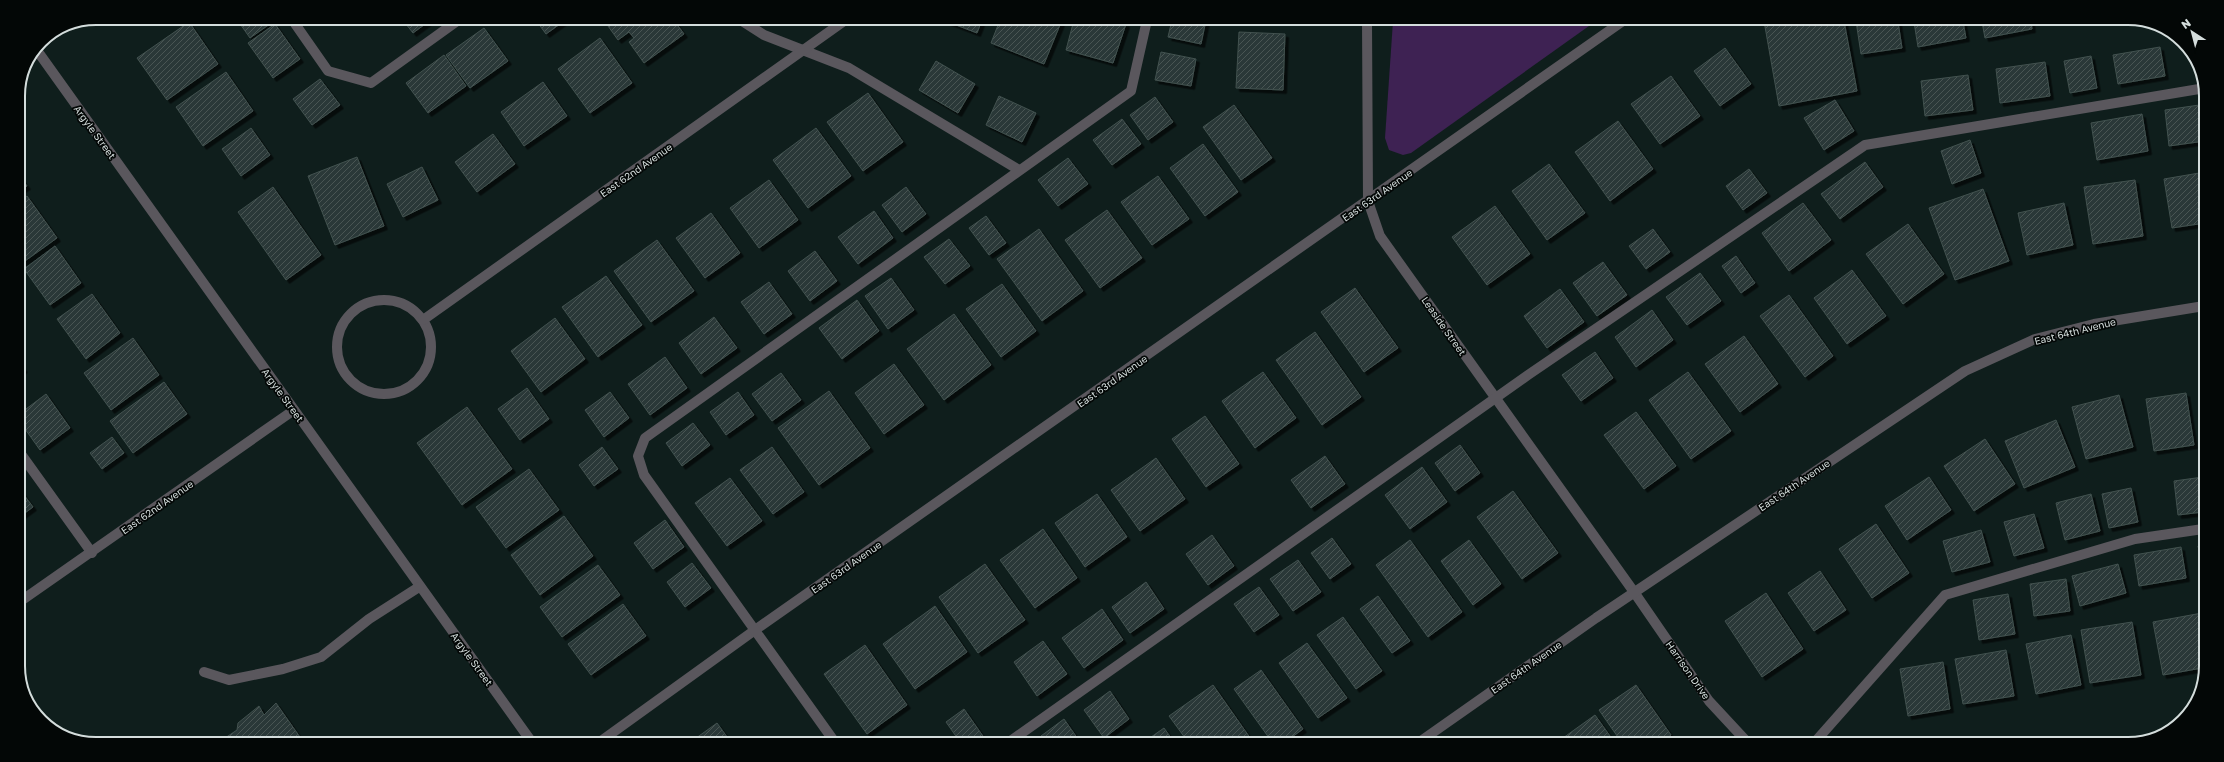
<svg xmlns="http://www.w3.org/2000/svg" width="2224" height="762" font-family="'Golos Text',sans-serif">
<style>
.green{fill:#3e2253}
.building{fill:url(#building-hatch);stroke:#42514f;filter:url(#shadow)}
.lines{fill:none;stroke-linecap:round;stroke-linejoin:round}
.minor{stroke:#5a575d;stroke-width:10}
.labels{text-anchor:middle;stroke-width:3.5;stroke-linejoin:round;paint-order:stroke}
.street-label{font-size:10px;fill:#d4dddc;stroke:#030706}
.rim{fill:none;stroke:#d4dddc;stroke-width:2}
</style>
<defs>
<pattern id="building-hatch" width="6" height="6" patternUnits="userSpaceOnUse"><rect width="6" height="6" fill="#2a3937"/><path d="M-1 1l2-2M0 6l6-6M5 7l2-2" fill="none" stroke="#485553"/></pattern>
<filter id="shadow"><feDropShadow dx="3.5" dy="3.5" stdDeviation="0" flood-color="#0009"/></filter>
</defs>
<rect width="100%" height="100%" fill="#0f1e1c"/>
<path class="green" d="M1393 21H1596L1411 153 1403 155 1389 150 1385 138Z"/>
<g class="building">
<path d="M236 18H272L274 21 250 38Z"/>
<path d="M402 19H432L413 33Z"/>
<path d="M535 19H567L546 34Z"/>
<path d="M603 19H673L684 34 644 63 629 42 634 38 629 32 618 40Z"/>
<path d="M943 20H982L977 33Z"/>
<path d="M1000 20H1062L1044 64 991 43Z"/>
<path d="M1074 20H1109L1126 24 1113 63 1066 50Z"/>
<path d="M1172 20H1206L1201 44 1168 37Z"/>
<path d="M1764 21H1844L1857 91 1779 106Z"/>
<path d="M1856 21 1898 22 1902 48 1861 54Z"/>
<path d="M189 22 218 64 167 100 137 58Z"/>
<path d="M1914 22H1963L1966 38 1918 47Z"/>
<path d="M1982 22H2031L2032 29 1985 38Z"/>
<path d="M275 24 300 59 273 78 248 43Z"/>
<path d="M484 28 508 61 470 88 446 55Z"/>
<path d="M1239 32 1285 34 1283 90 1236 88Z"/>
<path d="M600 38 632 83 590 113 558 69Z"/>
<path d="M2160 47 2165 76 2118 84 2113 55Z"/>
<path d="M1725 48 1751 84 1720 106 1694 71Z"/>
<path d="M1161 52 1196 59 1191 86 1155 80Z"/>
<path d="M444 55 466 86 428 113 406 83Z"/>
<path d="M2091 56 2097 88 2070 93 2064 61Z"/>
<path d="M936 61 975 84 958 113 919 90Z"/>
<path d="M2045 62 2050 96 2000 103 1996 69Z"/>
<path d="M226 72 253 111 203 146 176 107Z"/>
<path d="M1968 75 1973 110 1925 116 1921 81Z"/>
<path d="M1671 76 1700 116 1660 144 1631 104Z"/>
<path d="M320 79 340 105 312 125 293 99Z"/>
<path d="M543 82 567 116 524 146 501 112Z"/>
<path d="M868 93 903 142 863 171 827 122Z"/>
<path d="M999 96 1036 113 1022 142 986 125Z"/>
<path d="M1155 97 1173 122 1148 140 1130 115Z"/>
<path d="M1835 100 1854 131 1824 150 1804 118Z"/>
<path d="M2206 104 2205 141 2169 146 2165 110Z"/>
<path d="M1234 105 1272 158 1241 180 1203 127Z"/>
<path d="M2142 114 2148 151 2097 160 2091 123Z"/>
<path d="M1122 119 1141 144 1112 165 1093 140Z"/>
<path d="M1618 121 1653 169 1610 201 1575 152Z"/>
<path d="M251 128 270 155 241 176 222 149Z"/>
<path d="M816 128 851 176 808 208 773 160Z"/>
<path d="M493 134 515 164 477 192 455 162Z"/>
<path d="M1970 140 1981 173 1952 184 1941 151Z"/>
<path d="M1203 144 1238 192 1205 216 1170 168Z"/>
<path d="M357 157 384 226 335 245 308 176Z"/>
<path d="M1068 158 1088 184 1058 206 1038 180Z"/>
<path d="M1865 162 1883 187 1840 219 1821 194Z"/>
<path d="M1549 164 1585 213 1547 240 1512 191Z"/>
<path d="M422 167 438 200 403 217 387 184Z"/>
<path d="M1749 169 1767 193 1743 210 1726 186Z"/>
<path d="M2205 172V223L2172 228 2164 179Z"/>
<path d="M18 174 27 186 18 192Z"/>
<path d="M1158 176 1189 219 1152 245 1121 202Z"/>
<path d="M769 180 798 220 759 248 730 208Z"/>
<path d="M2135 180 2143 236 2093 244 2084 187Z"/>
<path d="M273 187 321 255 286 280 238 212Z"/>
<path d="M906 187 926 214 902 232 882 205Z"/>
<path d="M1983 189 2009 261 1955 280 1929 208Z"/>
<path d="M27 196 57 238 18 266V202Z"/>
<path d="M1803 203 1831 240 1789 271 1762 233Z"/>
<path d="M2064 203 2073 245 2027 255 2018 213Z"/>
<path d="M1495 206 1530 254 1487 285 1452 237Z"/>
<path d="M1107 210 1142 258 1100 288 1065 240Z"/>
<path d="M874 211 893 238 858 264 838 237Z"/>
<path d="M711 213 740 253 705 278 676 238Z"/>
<path d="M986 216 1006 243 989 255 969 228Z"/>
<path d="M1908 224 1944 274 1903 304 1866 254Z"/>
<path d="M1039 229 1083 291 1042 321 997 259Z"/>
<path d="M1653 229 1670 252 1646 269 1629 246Z"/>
<path d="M949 239 970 266 945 284 924 257Z"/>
<path d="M657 240 694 291 651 322 614 271Z"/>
<path d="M55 246 81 283 50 305 24 269Z"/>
<path d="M815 251 837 281 810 301 788 271Z"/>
<path d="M1736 256 1755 283 1741 293 1722 266Z"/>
<path d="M1603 262 1627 295 1597 316 1573 283Z"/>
<path d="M1852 270 1886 316 1847 344 1814 298Z"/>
<path d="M1700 273 1721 301 1687 325 1666 297Z"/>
<path d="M606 276 642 325 598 357 562 307Z"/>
<path d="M891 278 914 310 888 329 865 296Z"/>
<path d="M769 282 792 314 764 334 741 302Z"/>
<path d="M1002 284 1036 331 1001 357 966 309Z"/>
<path d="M1355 288 1398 348 1364 372 1321 312Z"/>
<path d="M1560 289 1584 322 1547 348 1524 316Z"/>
<path d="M92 294 120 333 86 359 57 319Z"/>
<path d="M1789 295 1833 356 1805 377 1760 316Z"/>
<path d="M857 300 879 331 842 359 819 328Z"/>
<path d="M1652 310 1673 340 1636 367 1615 337Z"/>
<path d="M954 314 991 365 944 400 907 349Z"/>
<path d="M714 317 737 348 701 374 679 343Z"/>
<path d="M555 318 585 359 541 392 511 351Z"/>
<path d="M1315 332 1361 397 1322 425 1276 360Z"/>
<path d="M1744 336 1778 384 1740 412 1705 364Z"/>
<path d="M133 338 159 375 111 410 84 373Z"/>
<path d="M1595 352 1613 378 1581 401 1562 375Z"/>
<path d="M665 357 687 388 650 415 628 384Z"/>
<path d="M18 362 24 369 18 374Z"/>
<path d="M894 364 924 405 884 434 855 393Z"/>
<path d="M1263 372 1296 418 1255 448 1222 401Z"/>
<path d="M1688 372 1731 431 1691 459 1649 400Z"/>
<path d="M781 373 801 400 772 421 752 394Z"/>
<path d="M164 382 187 414 133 453 110 421Z"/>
<path d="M527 388 549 419 520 440 498 409Z"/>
<path d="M829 391 870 448 819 485 778 428Z"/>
<path d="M610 392 629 418 604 437 585 410Z"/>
<path d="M738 392 754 415 726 435 710 412Z"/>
<path d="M2186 393 2194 445 2154 451 2146 399Z"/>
<path d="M46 394 70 428 40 450 18 419V415Z"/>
<path d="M2119 395 2133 447 2086 459 2072 407Z"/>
<path d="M467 407 512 469 462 505 417 443Z"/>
<path d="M1636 412 1676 466 1644 489 1604 435Z"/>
<path d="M1205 416 1239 464 1206 487 1172 439Z"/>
<path d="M2056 420 2075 467 2024 488 2005 441Z"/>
<path d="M693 423 710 445 682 466 666 443Z"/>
<path d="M112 437 124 453 102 469 90 453Z"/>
<path d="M1985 439 2015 484 1974 511 1944 466Z"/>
<path d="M1460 445 1480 473 1455 491 1435 463Z"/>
<path d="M602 447 618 469 594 486 579 465Z"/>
<path d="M772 447 804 492 773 514 740 470Z"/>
<path d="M1325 456 1345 484 1311 508 1291 480Z"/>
<path d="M1156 458 1185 499 1140 531 1111 490Z"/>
<path d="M1422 467 1447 502 1410 529 1385 495Z"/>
<path d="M529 469 559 510 506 548 476 507Z"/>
<path d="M1929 477 1951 510 1907 540 1885 506Z"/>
<path d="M2203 477V512L2178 515 2174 481Z"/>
<path d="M730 478 762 521 727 546 695 503Z"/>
<path d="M18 487 33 507 18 518Z"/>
<path d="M2131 488 2138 522 2109 528 2102 494Z"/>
<path d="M1513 491 1558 553 1522 579 1477 517Z"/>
<path d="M1097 494 1127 537 1085 567 1055 523Z"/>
<path d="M2091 494 2100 531 2065 540 2056 503Z"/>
<path d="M2034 514 2044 548 2014 556 2004 522Z"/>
<path d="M564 516 593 556 540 595 511 555Z"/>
<path d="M665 520 684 547 653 569 634 543Z"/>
<path d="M1876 524 1909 573 1872 598 1839 549Z"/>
<path d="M1043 529 1077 578 1035 608 1000 560Z"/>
<path d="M1981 530 1990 562 1952 572 1943 541Z"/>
<path d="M1212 535 1234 566 1208 585 1186 554Z"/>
<path d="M1332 538 1351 564 1330 579 1311 553Z"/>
<path d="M1410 540 1462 612 1428 637 1376 565Z"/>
<path d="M1469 540 1501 584 1473 605 1441 561Z"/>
<path d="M2203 545V569L2198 546Z"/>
<path d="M2181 547 2186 578 2139 586 2134 555Z"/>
<path d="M1298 560 1321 592 1293 611 1270 579Z"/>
<path d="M692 563 711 588 685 607 667 582Z"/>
<path d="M985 564 1025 620 978 653 939 597Z"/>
<path d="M2118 564 2126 593 2080 606 2072 576Z"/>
<path d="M598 565 620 595 562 637 540 607Z"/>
<path d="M1820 571 1846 610 1814 631 1788 593Z"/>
<path d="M2066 579 2070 611 2034 616 2030 584Z"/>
<path d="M1146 582 1164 609 1130 633 1112 607Z"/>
<path d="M1259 587 1279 615 1254 632 1234 604Z"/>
<path d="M1766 593 1803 649 1762 677 1725 621Z"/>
<path d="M2008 594 2015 634 1979 640 1973 600Z"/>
<path d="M1378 596 1410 641 1392 653 1360 609Z"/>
<path d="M623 604 646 636 591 675 568 644Z"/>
<path d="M935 606 967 652 915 689 883 644Z"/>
<path d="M1102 609 1123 640 1084 668 1062 638Z"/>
<path d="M2202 613V668L2163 675 2153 622Z"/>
<path d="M1343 617 1382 671 1356 689 1317 635Z"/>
<path d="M2132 622 2141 675 2090 683 2081 630Z"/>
<path d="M2071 635 2081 685 2036 694 2026 644Z"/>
<path d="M1043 641 1067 674 1037 696 1014 662Z"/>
<path d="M1307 643 1347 698 1318 718 1279 663Z"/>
<path d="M865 645 907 705 867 734 824 674Z"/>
<path d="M2006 650 2014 696 1963 704 1955 659Z"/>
<path d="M1943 662 1950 709 1908 716 1900 669Z"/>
<path d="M1261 670 1303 729 1285 742H1272L1234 689Z"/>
<path d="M1213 685 1253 742H1188L1169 716Z"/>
<path d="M1636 685 1671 735 1660 743H1622L1599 710Z"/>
<path d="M1110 691 1129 719 1104 738 1084 710Z"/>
<path d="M276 703 302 740H222L237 730 238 723 259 706 264 715Z"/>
<path d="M964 709 985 739 981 742H960L946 722Z"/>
<path d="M1595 715 1615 743H1556Z"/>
<path d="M1064 719 1080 742H1045L1041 736Z"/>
<path d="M717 723 730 741H692Z"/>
<path d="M1164 728 1174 742H1144Z"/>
</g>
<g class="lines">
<g class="minor">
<path d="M291 18 328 71 371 83 460 19"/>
<path d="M739 19 764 35 849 68 1019 170"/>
<path d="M1367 21 1368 201 1380 236 1634 592 1709 701 1748 743"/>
<path d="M39 44 68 24"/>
<path d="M36 49 531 741"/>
<circle cx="384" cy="347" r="47"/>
<path d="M423 320 847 19"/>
<path d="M18 450 92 553"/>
<path d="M18 603 294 410"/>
<path d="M204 672 229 680 283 669 321 657 369 619 419 587"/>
<path d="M601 741 755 630 1623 21"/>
<path d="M834 741 644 475 638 456 645 438 1131 91 1147 20"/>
<path d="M1009 742 1528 375 1865 145 2205 88"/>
<path d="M1418 743 1596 618 1965 371 2035 339 2094 324 2204 306"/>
<path d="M1814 743 1945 595 2135 539 2203 529"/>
</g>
</g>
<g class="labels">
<g class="street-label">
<text transform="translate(95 132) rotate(54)" y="4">Argyle Street</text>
<text transform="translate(636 170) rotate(-35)" y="4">East 62nd Avenue</text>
<text transform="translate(1377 195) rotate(-35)" y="4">East 63rd Avenue</text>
<text transform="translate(1444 326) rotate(55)" y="4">Leaside Street</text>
<text transform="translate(2075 331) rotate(-14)" y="4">East 64th Avenue</text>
<text transform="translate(1112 381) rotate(-35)" y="4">East 63rd Avenue</text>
<text transform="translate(283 395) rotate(54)" y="4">Argyle Street</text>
<text transform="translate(1794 485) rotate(-34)" y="4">East 64th Avenue</text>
<text transform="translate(157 507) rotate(-35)" y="4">East 62nd Avenue</text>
<text transform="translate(846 567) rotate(-35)" y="4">East 63rd Avenue</text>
<text transform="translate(472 659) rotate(54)" y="4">Argyle Street</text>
<text transform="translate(1526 667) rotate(-35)" y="4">East 64th Avenue</text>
<text transform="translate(1688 670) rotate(55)" y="4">Harrison Drive</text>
</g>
</g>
<path d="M0 0H2224V762H0ZM96 25H2128A71 71 0 0 1 2199 96V666A71 71 0 0 1 2128 737H96A71 71 0 0 1 25 666V96A71 71 0 0 1 96 25Z" fill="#030706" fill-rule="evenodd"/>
<path class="rim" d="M96 25H2128A71 71 0 0 1 2199 96V666A71 71 0 0 1 2128 737H96A71 71 0 0 1 25 666V96A71 71 0 0 1 96 25Z"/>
<g transform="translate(2192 32) rotate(324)" stroke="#030706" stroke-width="3" paint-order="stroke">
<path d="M0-3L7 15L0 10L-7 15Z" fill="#d4dddc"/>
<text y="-6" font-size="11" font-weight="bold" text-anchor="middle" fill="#d4dddc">N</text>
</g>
</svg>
